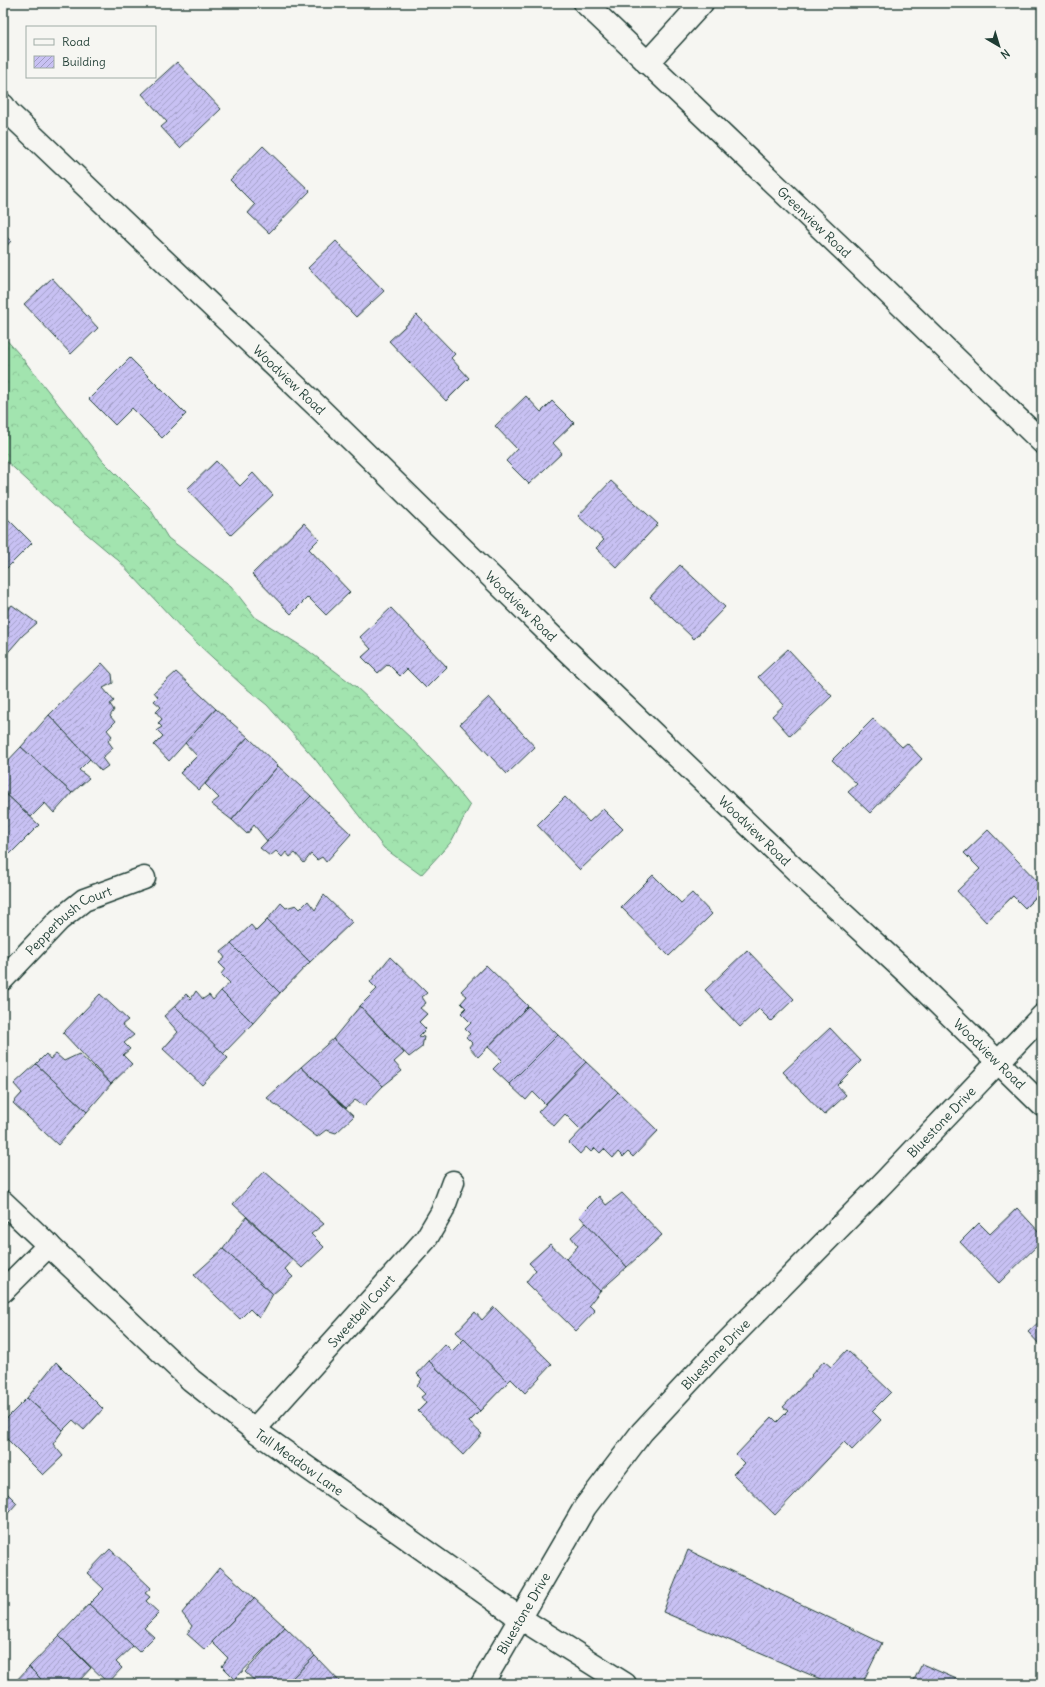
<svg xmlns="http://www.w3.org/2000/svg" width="1045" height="1687" font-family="Delius,sans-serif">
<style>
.forest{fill:url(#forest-crowns);stroke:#609072}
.building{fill:url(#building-hatch);stroke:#1f3d34}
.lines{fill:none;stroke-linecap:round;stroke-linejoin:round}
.minor-casing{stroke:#1f3d34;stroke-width:25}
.minor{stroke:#f6f6f2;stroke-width:22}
.labels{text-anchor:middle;stroke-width:3;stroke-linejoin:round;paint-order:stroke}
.street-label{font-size:13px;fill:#1f3d34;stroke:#f6f6f2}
</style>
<defs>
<pattern id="forest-crowns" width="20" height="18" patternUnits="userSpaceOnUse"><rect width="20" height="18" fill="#a2e4af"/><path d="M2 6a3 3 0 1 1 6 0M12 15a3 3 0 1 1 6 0" fill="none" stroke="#8bc497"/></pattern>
<pattern id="building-hatch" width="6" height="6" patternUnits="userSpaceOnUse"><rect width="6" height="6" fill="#c8c1f3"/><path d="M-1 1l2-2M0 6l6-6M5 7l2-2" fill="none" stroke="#a29ec6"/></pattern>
</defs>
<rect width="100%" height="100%" fill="#f6f6f2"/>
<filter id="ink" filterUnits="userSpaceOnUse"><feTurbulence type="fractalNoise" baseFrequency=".025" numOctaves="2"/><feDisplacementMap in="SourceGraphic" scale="8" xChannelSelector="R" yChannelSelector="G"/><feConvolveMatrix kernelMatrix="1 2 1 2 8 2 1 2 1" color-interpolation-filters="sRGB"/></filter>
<g filter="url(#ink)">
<path class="forest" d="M3 336 19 354 103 461 149 507 168 538 231 586 255 617 306 649 356 687 412 739 443 772 470 806 451 842 421 875 384 848 315 759 267 705 241 684 185 632 119 561 75 524 3 458Z"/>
<g class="building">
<path d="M177 62 221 109 180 148 161 127 167 122 142 94Z"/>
<path d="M263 146 310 191 269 233 248 213 255 205 230 180Z"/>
<path d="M3 234 11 241 3 250Z"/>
<path d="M336 241 384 291 356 317 308 268Z"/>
<path d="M52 278 98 328 71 354 24 304Z"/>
<path d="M417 315 455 354 451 358 469 378 446 401 389 341Z"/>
<path d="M130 358 186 414 162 438 132 408 115 425 89 399Z"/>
<path d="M526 396 541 412 552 401 574 423 553 443 562 453 529 484 506 461 517 449 495 426Z"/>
<path d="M216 461 240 486 253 473 273 495 231 535 187 489Z"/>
<path d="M611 481 658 524 617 568 596 548 604 540 578 516Z"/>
<path d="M3 514 32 543 3 572Z"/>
<path d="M304 523 319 539 309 549 350 592 326 615 308 597 291 614 252 574Z"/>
<path d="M680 565 725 607 694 639 650 597Z"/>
<path d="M12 605 37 623 23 635 3 658V610L5 611Z"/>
<path d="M391 608 447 667 426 688 407 669 400 676 388 664 378 673 362 657 371 649 360 637Z"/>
<path d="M788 649 832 696 790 736 772 716 784 705 758 677Z"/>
<path d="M102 663 112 674 113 683 103 688 114 701 110 704 114 710 110 716 115 722 107 730 112 736 108 741 113 748 102 758 108 766 101 771 49 715Z"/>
<path d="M176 672 216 709 169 761 154 745 163 736 157 730 162 727 158 723 162 719 156 712 161 707 154 701 158 697 154 692Z"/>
<path d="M489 697 535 747 507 774 460 724Z"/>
<path d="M216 709 248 737 199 790 180 773 197 756 185 743Z"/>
<path d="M49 715 90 759 79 770 89 778 72 793 21 747Z"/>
<path d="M873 719 902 747 907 743 922 759 870 813 848 792 857 784 832 760Z"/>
<path d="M248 737 278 766 232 820 211 804 219 798 205 784Z"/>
<path d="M21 747 72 793 54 813 45 803 31 817 3 791V766Z"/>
<path d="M278 766 311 796 267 841 254 825 247 834 232 820Z"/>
<path d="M3 791 39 825 10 854 3 847Z"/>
<path d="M311 796 351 834 326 862 322 857 317 860 311 854 304 863 295 853 290 857 286 852 282 857 276 851 270 856 260 848Z"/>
<path d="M565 797 589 822 603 809 623 829 580 870 537 825Z"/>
<path d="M988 830 1042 886V891L1025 908 1013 896 986 922 957 891 980 869 964 853Z"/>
<path d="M653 875 681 903 692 893 712 914 669 956 621 907Z"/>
<path d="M324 895 352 922 310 962 267 920 281 903 286 908 296 905 300 909 308 901 315 910Z"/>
<path d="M267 920 310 962 280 993 231 944 251 925 256 931Z"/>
<path d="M231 944 280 993 253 1023 221 991 230 983 221 974 225 969 219 963 225 958 221 952Z"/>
<path d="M747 950 794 999 771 1021 759 1009 740 1027 705 990Z"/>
<path d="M390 957 427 993 422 997 426 1003 420 1008 427 1014 419 1022 426 1029 419 1036 424 1037 422 1047 409 1057 360 1006 377 989 370 982Z"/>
<path d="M486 965 528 1006 478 1057 469 1047 472 1043 466 1037 470 1034 465 1029 471 1023 461 1013 466 1008 461 1003 467 996 461 991Z"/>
<path d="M196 991 203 999 209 995 213 1000 221 991 253 1023 223 1054 175 1006 186 994 191 999Z"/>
<path d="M100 994 128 1020 122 1025 134 1035 124 1043 130 1049 123 1055 132 1064 111 1084 63 1033Z"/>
<path d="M175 1006 228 1058 202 1085 163 1049 178 1032 164 1016Z"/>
<path d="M360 1006 404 1053 394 1062 402 1071 383 1086 333 1039Z"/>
<path d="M528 1006 558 1035 509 1084 493 1069 502 1060 488 1047Z"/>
<path d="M830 1028 861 1061 837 1085 846 1095 824 1115 783 1072Z"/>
<path d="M558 1035 586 1062 545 1104 533 1092 526 1100 509 1084Z"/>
<path d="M333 1039 383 1086 364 1106 355 1100 346 1108 301 1067Z"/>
<path d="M46 1054 50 1059 56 1054 64 1061 79 1054 111 1084 87 1112 36 1064Z"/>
<path d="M586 1062 618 1092 581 1130 565 1114 554 1126 538 1112Z"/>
<path d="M36 1064 87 1112 58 1145 13 1103 22 1093 14 1084Z"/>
<path d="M301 1067 354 1116 336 1133 326 1130 317 1137 267 1098Z"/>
<path d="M618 1092 658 1131 633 1157 628 1152 623 1157 618 1152 613 1158 604 1149 600 1153 595 1148 591 1152 586 1147 580 1154 569 1143Z"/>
<path d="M264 1171 324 1224 311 1234 324 1247 302 1268 233 1204Z"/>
<path d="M622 1193 662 1235 627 1267 579 1216 599 1196 606 1205Z"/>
<path d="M1017 1208 1042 1235V1241L999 1283 960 1242 979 1223 990 1234Z"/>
<path d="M246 1217 293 1260 285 1269 293 1277 273 1294 223 1249Z"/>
<path d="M586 1223 627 1267 600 1291 566 1259 578 1246 571 1237Z"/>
<path d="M550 1244 600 1291 589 1305 595 1311 576 1331 526 1282 536 1270 529 1263Z"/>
<path d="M223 1249 273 1294 259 1318 250 1309 240 1319 194 1275Z"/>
<path d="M494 1307 552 1364 525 1393 511 1379 508 1382 456 1332 475 1312 482 1320Z"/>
<path d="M1042 1319V1347L1028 1332Z"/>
<path d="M464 1339 508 1382 480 1411 429 1361 445 1344 452 1351Z"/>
<path d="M847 1350 891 1392 872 1411 881 1420 852 1450 844 1442 775 1515 733 1474 744 1463 736 1455 772 1417 777 1422 788 1411 783 1407 812 1376 811 1375 824 1361 831 1367Z"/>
<path d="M429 1361 480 1411 469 1422 482 1434 463 1455 418 1411 426 1403 421 1397 425 1394 417 1386 422 1379 417 1374Z"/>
<path d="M56 1362 103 1409 84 1430 73 1420 63 1430 27 1398Z"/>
<path d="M27 1398 63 1430 53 1444 63 1456 43 1475 3 1435V1422Z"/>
<path d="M3 1489 17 1503 3 1519Z"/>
<path d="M110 1549 151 1588 145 1593 150 1597 146 1601 159 1613 144 1628 154 1637 139 1652 89 1604 104 1589 87 1573Z"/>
<path d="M688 1550 882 1643 862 1684H832L663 1612Z"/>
<path d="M220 1567 254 1598 205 1650 187 1634 192 1626 182 1613Z"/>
<path d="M254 1598 285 1627 235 1679 222 1666 228 1658 212 1642Z"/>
<path d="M89 1604 133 1646 116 1662 122 1668 108 1683 59 1636Z"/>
<path d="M285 1627 315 1656 286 1684H256L257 1683 245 1672Z"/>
<path d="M59 1636 91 1668 80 1680 84 1684H46L29 1667Z"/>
<path d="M315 1656 342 1684H286Z"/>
<path d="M922 1664 968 1684H912Z"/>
<path d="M29 1667 46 1684H13Z"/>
</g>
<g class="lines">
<g class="minor-casing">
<g id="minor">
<path id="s1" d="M585 3 849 255 1042 442"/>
<path d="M647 63 702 3"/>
<path id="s2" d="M3 105 8 112 320 409 564 648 801 875 907 973 1042 1105"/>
<path id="s3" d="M3 979 59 920 84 900 144 878"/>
<path id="s4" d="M3 1202 191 1380 254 1430 520 1618 625 1684"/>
<path d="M3 1291 49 1245"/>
<path id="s5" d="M254 1430 426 1239 442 1212 453 1182"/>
<path id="s6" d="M482 1684 585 1507 642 1432 712 1357 883 1183 1042 1016"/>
</g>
</g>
<use href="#minor" class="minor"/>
</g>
</g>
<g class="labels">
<g class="street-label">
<text dy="5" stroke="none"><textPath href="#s1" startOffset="317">Greenview Road</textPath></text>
<text dy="5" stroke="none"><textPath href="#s2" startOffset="397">Woodview Road</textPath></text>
<text dy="5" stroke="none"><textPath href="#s2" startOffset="721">Woodview Road</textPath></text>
<text dy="5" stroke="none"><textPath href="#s2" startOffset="1045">Woodview Road</textPath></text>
<text dy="5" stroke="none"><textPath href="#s3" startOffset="89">Pepperbush Court</textPath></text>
<text dy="5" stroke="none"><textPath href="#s2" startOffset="1369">Woodview Road</textPath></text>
<text dy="5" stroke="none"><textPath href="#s6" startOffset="730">Bluestone Drive</textPath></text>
<text dy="5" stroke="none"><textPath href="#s5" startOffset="160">Sweetbell Court</textPath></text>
<text dy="5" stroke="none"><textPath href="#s6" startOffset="406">Bluestone Drive</textPath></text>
<text dy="5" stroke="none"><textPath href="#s4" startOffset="395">Tall Meadow Lane</textPath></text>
<text dy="5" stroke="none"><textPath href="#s6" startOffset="82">Bluestone Drive</textPath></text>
</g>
</g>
<rect width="1045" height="1687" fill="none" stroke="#f6f6f2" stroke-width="16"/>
<rect x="8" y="8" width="1029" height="1671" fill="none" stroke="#1f3d34" stroke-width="1.5" filter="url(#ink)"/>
<rect x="26" y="26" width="130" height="52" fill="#f6f6f2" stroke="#a0aca6"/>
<rect x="34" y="39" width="20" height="6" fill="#f6f6f2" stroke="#a0aca6"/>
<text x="62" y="46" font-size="12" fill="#1f3d34">Road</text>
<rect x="34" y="56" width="20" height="12" fill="url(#building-hatch)" stroke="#a0aca6"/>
<text x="62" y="66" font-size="12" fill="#1f3d34">Building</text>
<g transform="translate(999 46) rotate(142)" stroke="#f6f6f2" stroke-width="3" paint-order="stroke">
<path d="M0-3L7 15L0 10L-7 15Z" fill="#1f3d34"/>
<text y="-6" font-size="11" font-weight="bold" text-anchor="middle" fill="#1f3d34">N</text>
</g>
</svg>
